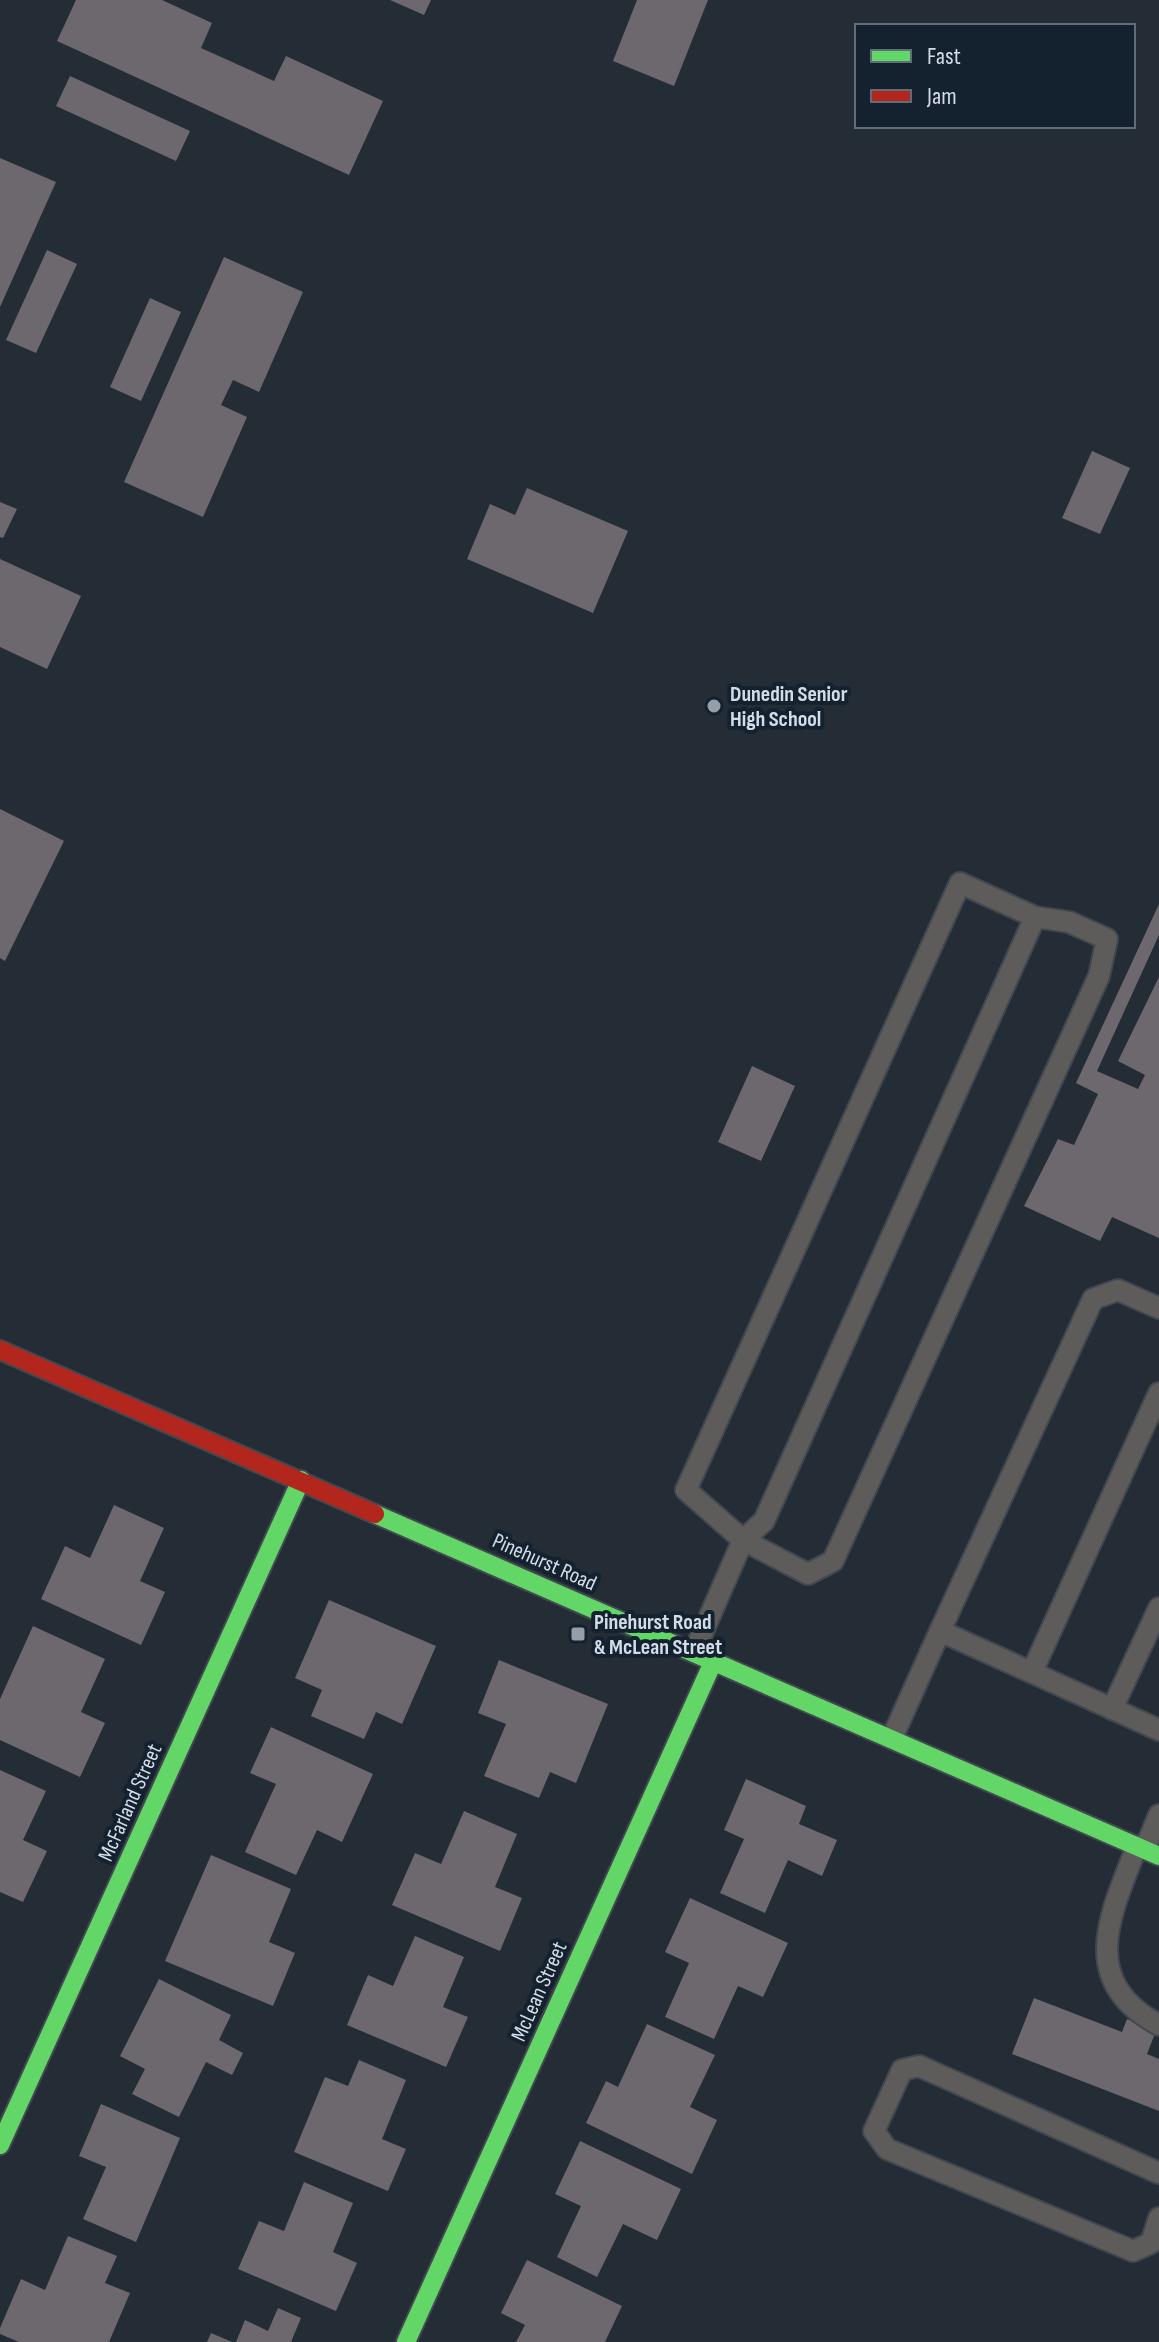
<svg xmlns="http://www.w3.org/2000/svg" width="1159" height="2342" font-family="'Sofia Sans Condensed',sans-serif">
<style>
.building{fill:#6c686e}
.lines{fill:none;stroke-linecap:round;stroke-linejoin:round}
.lane-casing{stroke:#424850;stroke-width:24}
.fast-casing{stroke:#424850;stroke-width:22}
.jam-casing{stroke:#424850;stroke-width:22}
.lane{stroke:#5e5c5b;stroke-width:20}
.fast{stroke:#63d668;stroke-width:18}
.jam{stroke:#b3261e;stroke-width:18}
.poi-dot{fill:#969fa9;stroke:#142230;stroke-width:3}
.labels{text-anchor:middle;stroke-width:8;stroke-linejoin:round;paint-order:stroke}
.poi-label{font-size:22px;font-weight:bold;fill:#d4dde7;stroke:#142230;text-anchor:start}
.street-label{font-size:22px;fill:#d4dde7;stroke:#142230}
</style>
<rect width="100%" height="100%" fill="#242c35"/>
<g class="building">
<path d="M76 0H162L212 23 201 48 274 81 286 56 383 101 349 175 57 41Z"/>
<path d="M390 0H431L424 15Z"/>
<path d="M637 0H708L674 86 613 61Z"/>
<path d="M70 76 190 131 176 161 56 106Z"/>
<path d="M0 158 56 182 0 307Z"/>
<path d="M47 250 77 264 36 353 6 340Z"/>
<path d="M224 257 303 292 259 392 233 380 221 405 247 417 203 517 124 482Z"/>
<path d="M150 298 181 312 141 401 110 387Z"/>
<path d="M1092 451 1130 468 1100 534 1062 518Z"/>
<path d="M527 488 628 531 593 613 467 559 490 504 515 515Z"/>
<path d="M0 502 17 509 3 538 0 537Z"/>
<path d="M0 559 81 596 47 669 0 647Z"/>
<path d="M0 809 64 841 5 961 0 958Z"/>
<path d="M1159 904V935L1097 1071 1138 1089 1145 1075 1118 1061 1159 977V1238L1112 1217 1100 1241 1024 1206 1058 1139 1074 1145 1098 1094 1076 1083Z"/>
<path d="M752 1066 795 1086 761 1161 718 1142Z"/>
<path d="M114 1505 164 1528 140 1581 165 1592 141 1645 41 1599 65 1546 90 1558Z"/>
<path d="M329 1600 436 1646 402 1724 376 1712 364 1739 311 1716 322 1690 295 1678Z"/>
<path d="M33 1626 105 1659 81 1712 105 1723 80 1777 0 1740V1699Z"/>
<path d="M499 1660 608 1704 576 1783 550 1772 539 1798 484 1776 506 1724 478 1713Z"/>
<path d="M271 1727 373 1774 342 1842 317 1830 296 1875 245 1852 276 1784 250 1773Z"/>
<path d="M0 1770 46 1791 23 1840 47 1851 23 1902 0 1892Z"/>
<path d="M746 1779 806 1806 799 1824 837 1840 822 1876 788 1860 765 1913 720 1893 744 1839 724 1830Z"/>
<path d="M464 1811 517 1834 495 1887 522 1898 500 1951 392 1905 415 1853 441 1864Z"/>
<path d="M211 1855 291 1889 269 1942 295 1953 273 2006 165 1961Z"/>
<path d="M690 1898 788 1943 763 1997 738 1986 714 2039 665 2017 689 1963 665 1952Z"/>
<path d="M415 1936 464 1957 443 2007 468 2017 446 2067 347 2025 368 1975 393 1986Z"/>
<path d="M159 1979 231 2015 219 2040 243 2053 232 2075 206 2062 179 2117 132 2094 145 2069 120 2056Z"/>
<path d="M1034 1998 1122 2032 1127 2019 1156 2031 1147 2054 1159 2059V2111L1012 2054Z"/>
<path d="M647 2024 715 2055 690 2107 717 2120 692 2174 586 2123 606 2081 618 2087Z"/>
<path d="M359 2060 406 2080 382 2139 406 2149 388 2191 294 2152 325 2077 348 2086Z"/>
<path d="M101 2104 180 2138 136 2242 83 2219 106 2167 79 2156Z"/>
<path d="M580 2141 681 2189 657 2240 623 2224 597 2277 557 2257 581 2206 555 2194Z"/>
<path d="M304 2182 353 2203 333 2252 357 2263 336 2311 238 2269 259 2221 284 2231Z"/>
<path d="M68 2236 117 2256 105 2283 130 2293 109 2342H19L0 2334V2328L21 2279 45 2290Z"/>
<path d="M527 2260 622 2306 605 2342H516L525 2325 501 2313Z"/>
<path d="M278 2308 301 2318 291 2342H236L245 2320 268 2331Z"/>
<path d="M211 2333 232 2342H207Z"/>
</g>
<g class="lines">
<g class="lane-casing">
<g id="lane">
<path d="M960 883 1035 917 1069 922 1107 939 1099 976 833 1561 808 1574 743 1540 686 1490Z"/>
<path d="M940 1631 1093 1299 1118 1290 1159 1308"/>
<path d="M694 1652 743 1540 764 1521 1035 917"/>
<path d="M1032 1672 1159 1393"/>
<path d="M1112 1709 1159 1608"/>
<path d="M892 1738 940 1631 1159 1730"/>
<path d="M1137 1846C1110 1915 1077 1981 1159 2025"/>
<path d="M1145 1849 1159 1815"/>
<path d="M1159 2173 919 2066 902 2070 874 2131 887 2149 1133 2251 1151 2243 1159 2218"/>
</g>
</g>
<g class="fast-casing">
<g id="fast">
<path d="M375 1514 1159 1856"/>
<path d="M0 2145 301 1480"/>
<path d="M406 2342 714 1660"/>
</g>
</g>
<g class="jam-casing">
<path id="jam" d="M0 1350 375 1514"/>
</g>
<use href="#lane" class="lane"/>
<use href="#fast" class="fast"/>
<use href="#jam" class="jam"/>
</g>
<g class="poi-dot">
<circle cx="714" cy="706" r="8"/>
<rect x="570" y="1626" width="16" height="16" rx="4"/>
</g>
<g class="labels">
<g class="poi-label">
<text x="730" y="701">Dunedin Senior<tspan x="730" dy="25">High School</tspan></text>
<text x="594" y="1629">Pinehurst Road<tspan x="594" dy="25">&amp; McLean Street</tspan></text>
</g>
<g class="street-label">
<text transform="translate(545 1561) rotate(24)" y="8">Pinehurst Road</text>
<text transform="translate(129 1802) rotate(-66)" y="8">McFarland Street</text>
<text transform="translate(538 1991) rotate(-66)" y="8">McLean Street</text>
</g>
</g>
<rect x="855" y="24" width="280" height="104" fill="#142230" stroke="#616d79" stroke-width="2"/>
<rect x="871" y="50" width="40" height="12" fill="#63d668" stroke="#616d79" stroke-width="2"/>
<text x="927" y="64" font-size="24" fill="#d4dde7">Fast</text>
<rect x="871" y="90" width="40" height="12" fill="#b3261e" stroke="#616d79" stroke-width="2"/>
<text x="927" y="104" font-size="24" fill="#d4dde7">Jam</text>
</svg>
